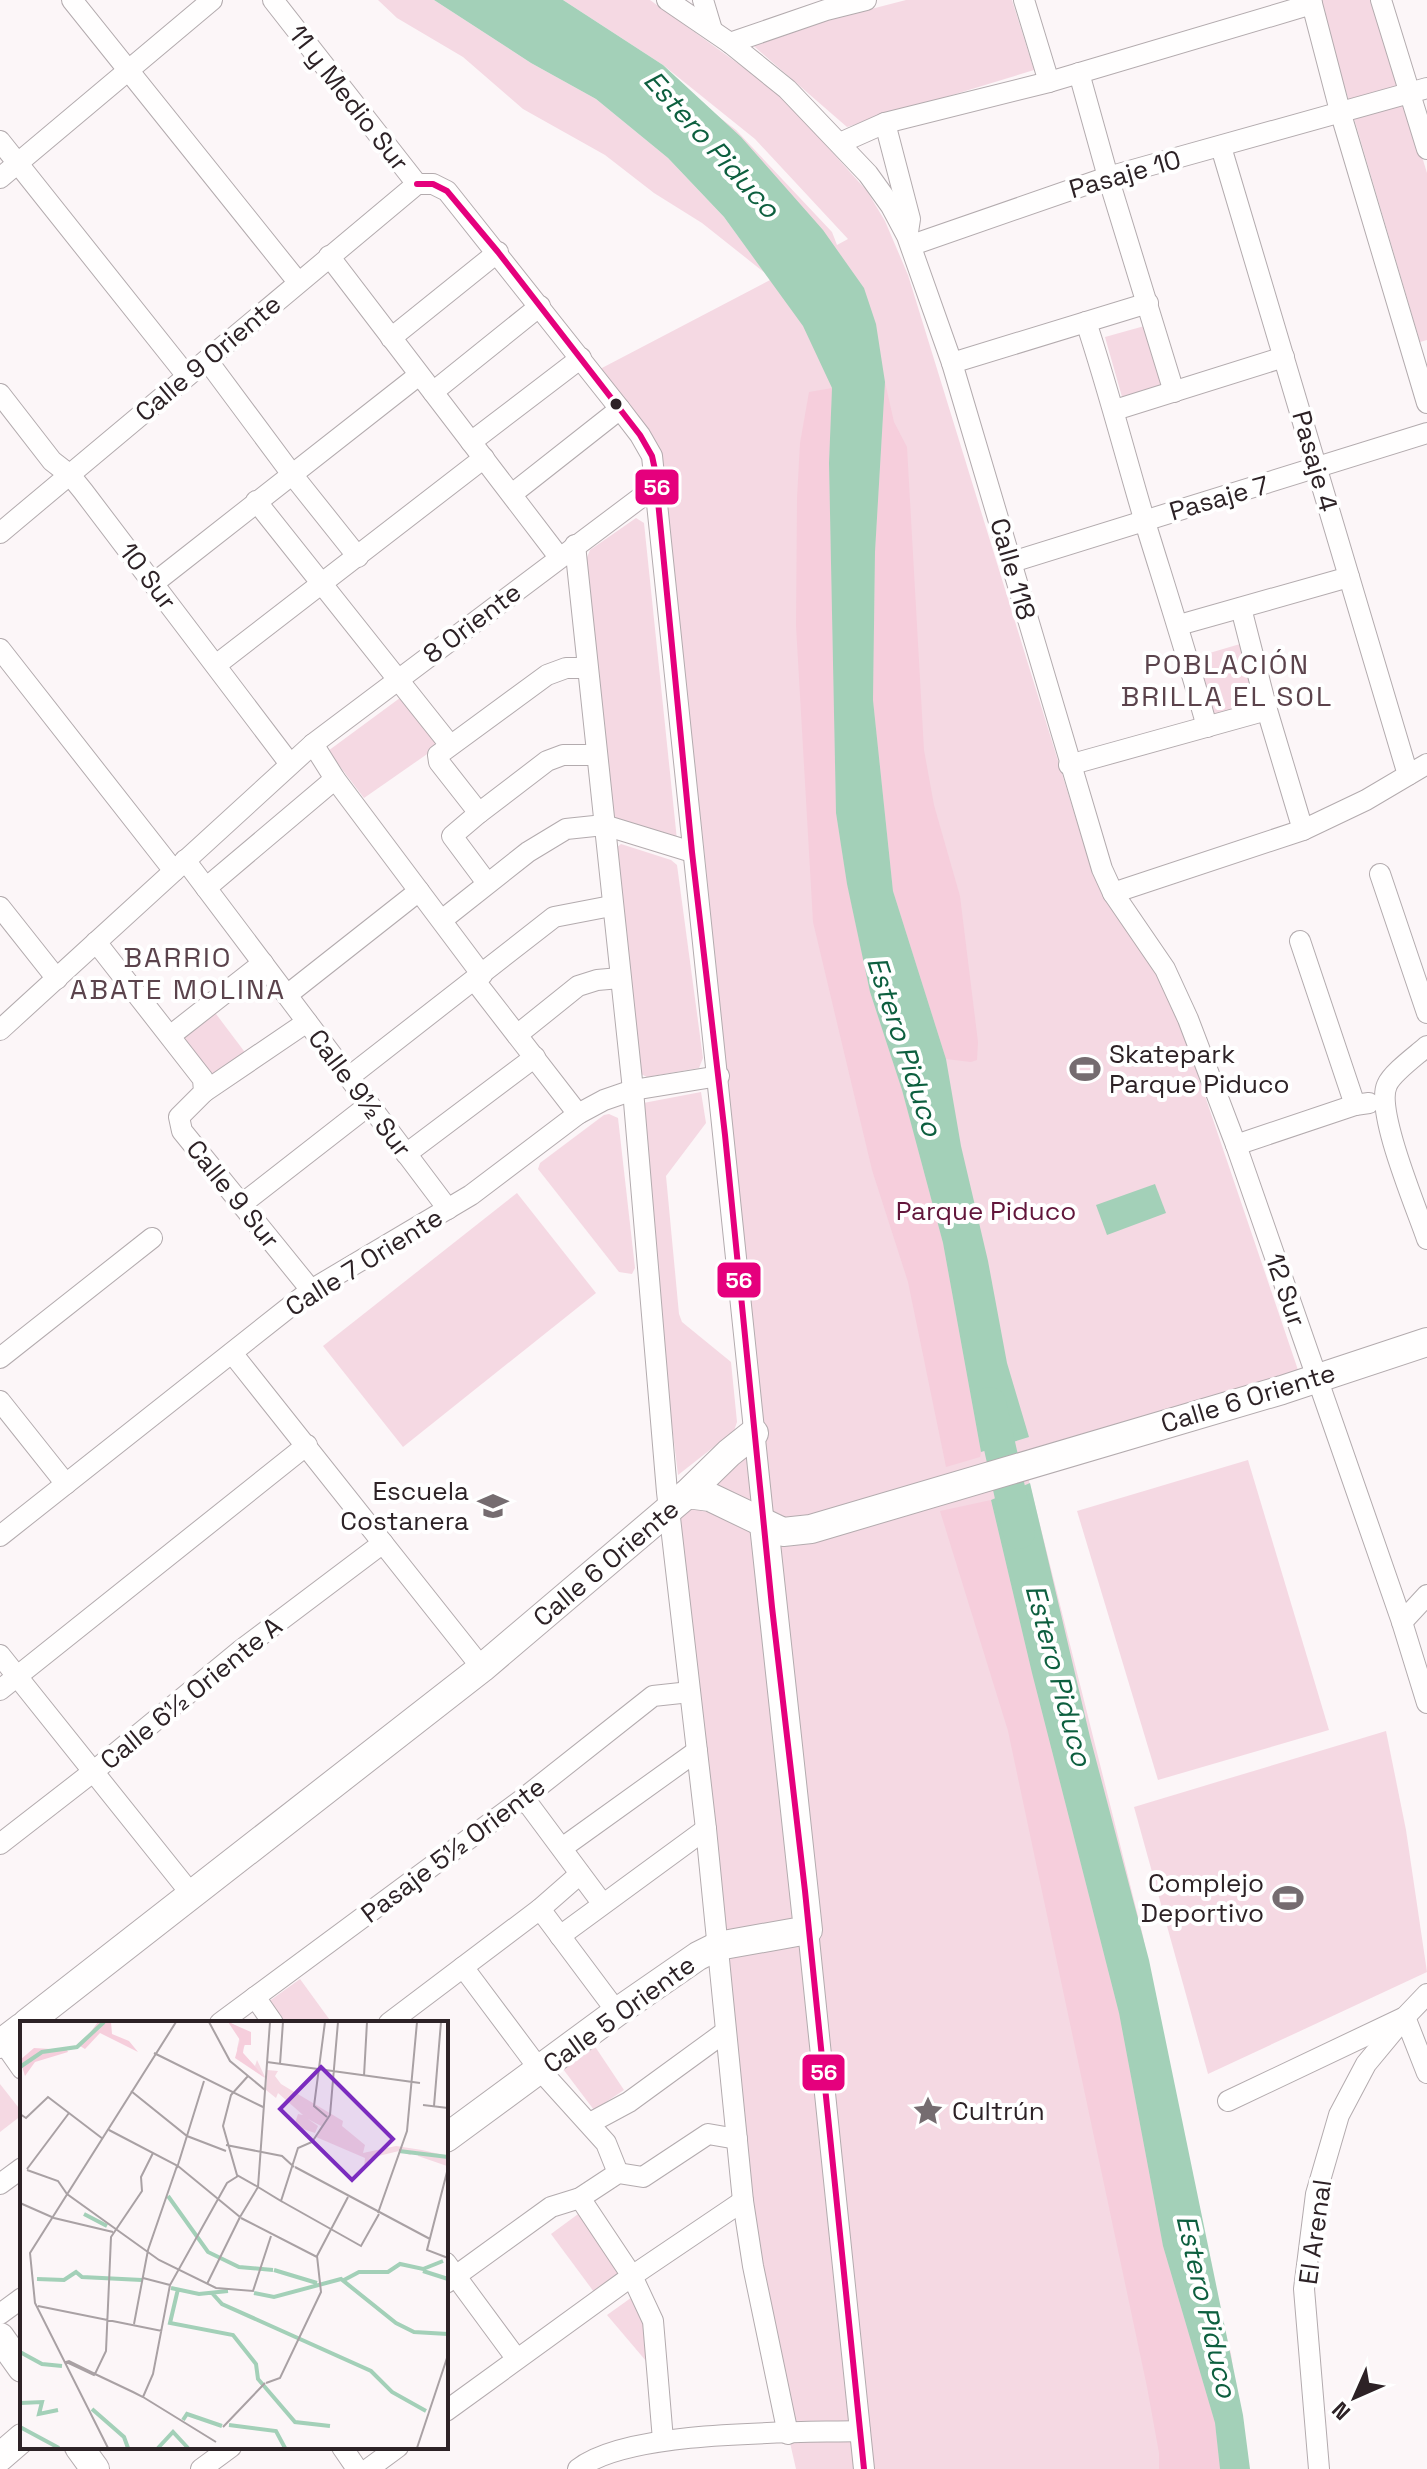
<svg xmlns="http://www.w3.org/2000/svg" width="1427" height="2469" font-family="'Space Grotesk',sans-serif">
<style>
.green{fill:#f5d9e3}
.forest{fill:#f6cedc}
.water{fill:#a3d0b8}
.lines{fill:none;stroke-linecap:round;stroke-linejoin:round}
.river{stroke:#a3d0b8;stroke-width:32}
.street-casing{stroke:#b3abae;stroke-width:22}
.secondary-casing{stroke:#b3abae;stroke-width:30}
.street{stroke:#fffefe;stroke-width:20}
.secondary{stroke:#fffefe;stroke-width:28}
.bus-1-casing{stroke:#fff;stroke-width:12}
.bus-1{stroke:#e5007d;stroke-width:6}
.bus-dot{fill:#2d2226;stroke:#fff;stroke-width:3}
.labels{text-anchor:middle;stroke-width:8;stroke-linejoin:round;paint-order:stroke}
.street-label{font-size:26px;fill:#2d2226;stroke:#fff}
.poi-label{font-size:26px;fill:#2d2226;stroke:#fff;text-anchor:start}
.park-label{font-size:26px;fill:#62163b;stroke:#fff}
.water-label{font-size:28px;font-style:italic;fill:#0d5f3f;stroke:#fff}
.neighbourhood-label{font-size:28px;letter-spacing:2px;fill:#5b434c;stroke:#fff}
.inset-river{fill:none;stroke:#a3d0b8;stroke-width:4}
.inset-road{fill:none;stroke:#a9a1a4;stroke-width:2}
.view{fill:#7b2cbf;fill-opacity:0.15;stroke:#7b2cbf;stroke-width:4}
.inset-edge{fill:none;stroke:#2d2226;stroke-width:4}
.line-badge{stroke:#fff;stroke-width:3}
.badge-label{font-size:22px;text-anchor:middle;font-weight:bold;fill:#fff}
</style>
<rect width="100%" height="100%" fill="#fcf6f8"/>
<g class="green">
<path d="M378 0H434L531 63 596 99 668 158 724 217 765 273 702 223 654 193 605 155 523 109 463 57 397 18Z"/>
<path d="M563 0H650L779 93 867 191 885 221 908 275 1093 874 1111 909 1153 968 1185 1037 1298 1370 1023 1457 1143 1936 1188 2185 1231 2354 1247 2469H796L788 2434 747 2204 672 1511 762 1427 705 859 662 464 600 369 791 269 634 52 736 130 832 232 837 245 848 239 755 139 663 65Z"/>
<path d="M906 0H1012L1034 70 847 127 748 41Z"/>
<path d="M1319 0H1374L1427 173V340L1420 342Z"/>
<path d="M1148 325 1167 392 1124 404 1105 337Z"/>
<path d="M636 518 644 523 677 840 613 819 586 560 590 550Z"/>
<path d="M1240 644 1259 711 1216 724 1196 657Z"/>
<path d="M404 695 443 743 364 798 328 751Z"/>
<path d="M621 844 671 860 677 865 703 1058 699 1068 647 1077 641 1074 616 848Z"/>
<path d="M213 1010 250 1059 217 1083 181 1034Z"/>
<path d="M701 1092 706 1123 666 1176 679 1314 682 1322 731 1362 737 1422 734 1431 678 1475 633 1105Z"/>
<path d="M609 1114 618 1118 635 1268 632 1274 619 1272 538 1169 540 1163 604 1115Z"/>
<path d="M517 1193 596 1293 403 1447 323 1346Z"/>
<path d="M1248 1460 1329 1730 1158 1780 1077 1511Z"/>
<path d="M1386 1731 1406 1830 1427 1972 1208 2074 1134 1807Z"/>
<path d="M300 1979 332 2023H283L268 2002Z"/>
<path d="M594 2045 624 2090 594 2110 563 2069Z"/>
<path d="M0 2084 22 2112V2115L0 2132Z"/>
<path d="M585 2209 625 2270 594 2292 551 2234Z"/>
<path d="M635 2295 652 2331V2368L607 2315Z"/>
</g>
<g class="forest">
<path d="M885 382 894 422 907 447 924 750 934 805 960 896 978 1042 977 1060 971 1062 946 1059 893 891 873 700 875 552Z"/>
<path d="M832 388 829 463 836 813 847 883 870 992 902 1090 943 1243 981 1452 980 1457 946 1467 908 1282 872 1170 813 922 796 626 797 498 800 443 809 392Z"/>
<path d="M991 1500 1032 1673 1119 2013 1163 2246 1215 2423 1220 2469H1159V2453L1147 2387 1008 1731 940 1511Z"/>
</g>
<g class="water">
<path d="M434 0H563L663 65 741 137 823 230 864 288 876 324 885 382 875 552 873 700 893 891 946 1059 961 1146 988 1261 1007 1363 1029 1437 981 1452 943 1243 902 1090 870 992 847 884 836 813 829 463 832 388 803 326 724 217 668 158 596 99 531 63Z"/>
<path d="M1155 1184 1166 1213 1107 1235 1096 1205Z"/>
<path d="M1030 1483 1090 1737 1149 1960 1243 2415 1250 2469H1220L1215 2423 1163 2246 1119 2013 1032 1673 991 1500Z"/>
</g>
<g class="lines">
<path class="river" d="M990 1403 1019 1533"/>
<g class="street-casing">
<g id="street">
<path d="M72 0 298 282"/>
<path d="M273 0 417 184"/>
<path d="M667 0 730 43 787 89 868 174 891 206 907 236 952 363 1102 869 1113 893 1165 969 1188 1019 1236 1145 1402 1622 1427 1703"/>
<path d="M703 0 712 30"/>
<path d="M1024 0 1049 82"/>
<path d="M1311 0 1340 111 1427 403"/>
<path d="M1381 0 1427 149"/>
<path d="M730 43 826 10 866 0"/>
<path d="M1079 73 1108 177 1174 392"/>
<path d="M885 123 910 219 908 232"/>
<path d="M0 141 187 376"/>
<path d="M840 143 885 123 1049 82 1312 4"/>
<path d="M1221 147 1408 775"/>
<path d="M0 178 212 0"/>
<path d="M417 184H433L447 191 620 409 640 435 652 456 764 1525"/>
<path d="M912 245 1108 177 1427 88"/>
<path d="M329 256 559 557"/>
<path d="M1086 322C1108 388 1125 455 1145 522 1166 590 1188 658 1207 727"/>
<path d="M391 338 498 252"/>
<path d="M207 360 291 473 358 557"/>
<path d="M952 363 1148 303"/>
<path d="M433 392 540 306"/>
<path d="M0 394 52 461 70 475 83 491 290 764"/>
<path d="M1115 410 1284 357"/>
<path d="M471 442 581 358"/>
<path d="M512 494 620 409"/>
<path d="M256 501 450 745"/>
<path d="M0 533 417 184"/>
<path d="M575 545 633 1090 667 1492 706 1829 743 2201 753 2266 788 2434"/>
<path d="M1012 562 1427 433"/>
<path d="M154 583 419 375"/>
<path d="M1241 608 1267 710 1303 830"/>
<path d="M1179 625 1349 577"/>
<path d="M0 649 174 871"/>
<path d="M216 665 484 458"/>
<path d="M313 744 335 779 482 975"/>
<path d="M1069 765 1267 710"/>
<path d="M479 813 547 761 563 755H596"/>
<path d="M185 860 448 1209"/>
<path d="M1380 874 1427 1013"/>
<path d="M487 883 452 836 479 813 439 762 438 755 547 675 566 668H587"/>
<path d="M206 888 335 779"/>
<path d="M1113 893 1303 830 1366 800 1427 764"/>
<path d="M0 907 57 979"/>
<path d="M442 920 528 852 566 829 604 825 692 852"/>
<path d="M1300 941 1355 1105"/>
<path d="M96 942 203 1079 204 1092 179 1117 182 1131 311 1290"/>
<path d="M475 981 578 1114"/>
<path d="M287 995 419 891"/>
<path d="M0 1030 313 744 656 486"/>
<path d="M517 1035 578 986 597 980 620 978"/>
<path d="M170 1036 263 963"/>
<path d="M1427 1046C1417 1055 1392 1073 1387 1085 1375 1111 1417 1209 1427 1239"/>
<path d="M349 1077 554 917 611 906"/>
<path d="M204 1092 307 1022"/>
<path d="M1236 1145 1355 1105 1369 1103"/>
<path d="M406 1154 535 1057"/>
<path d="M242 1204 369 1105"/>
<path d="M232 1353 482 1668"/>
<path d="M0 1358 152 1238"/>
<path d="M0 1401 66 1484"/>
<path d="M0 1536 311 1290 471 1195 578 1114 604 1100 633 1090 719 1076"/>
<path d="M1402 1622 1427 1595"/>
<path d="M0 1655 192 1895"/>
<path d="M0 1690 307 1445"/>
<path d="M524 1798 602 1903"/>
<path d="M0 1844 94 1771 241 1650 383 1543"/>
<path d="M562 1848 697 1751"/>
<path d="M540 1909 617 2012"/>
<path d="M808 1930 864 2469"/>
<path d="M560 1936 706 1829"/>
<path d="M463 1967 540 2070 606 2143 618 2173"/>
<path d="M255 1997 273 2023"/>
<path d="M220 2023 524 1798 653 1696 690 1692"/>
<path d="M389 2023 540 1909 580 1874"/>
<path d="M3 2042 22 2069"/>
<path d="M1228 2101 1405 2017 1427 1994"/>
<path d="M590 2123 629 2102 725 2032"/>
<path d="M0 2184 22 2168"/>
<path d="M580 2198 632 2276 653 2321 663 2440"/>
<path d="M446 2263 516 2358"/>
<path d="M446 2283 551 2207 580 2198 618 2173 643 2177 708 2134 737 2139"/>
<path d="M0 2314 22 2298"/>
<path d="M446 2411 632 2276 743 2201"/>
<path d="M342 2447 357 2469"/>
<path d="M201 2469 231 2447"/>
<path d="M368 2469 398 2447"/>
<path d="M578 2469C628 2429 793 2433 860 2431"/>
<path d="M1319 2469 1304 2289 1316 2194 1339 2115 1366 2064 1405 2017 1427 2073"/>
</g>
</g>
<g class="secondary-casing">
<g id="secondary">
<path d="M687 1494 729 1453 754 1433"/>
<path d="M27 2023 482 1668 687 1494 710 1497 783 1532 811 1529 1282 1390 1427 1342"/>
<path d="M0 2044 22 2027"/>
<path d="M446 2138 617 2012 698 1956 718 1946 808 1930 764 1525"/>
<path d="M0 2337 22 2368"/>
<path d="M79 2447 95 2469"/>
<path d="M0 2457 22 2438"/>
</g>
</g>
<use href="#street" class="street"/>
<use href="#secondary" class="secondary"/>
<g class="bus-1-casing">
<path id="bus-1" d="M417 184H433L447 191 498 252 640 435 652 456 655 470 692 852 725 1135 772 1607 805 1891 864 2469"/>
</g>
<use href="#bus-1" class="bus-1"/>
</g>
<defs>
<g id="stadium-bare" transform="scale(2.4)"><path d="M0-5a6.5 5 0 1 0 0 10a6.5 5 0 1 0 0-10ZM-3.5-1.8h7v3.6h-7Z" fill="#756c70" stroke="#fff" stroke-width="2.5" paint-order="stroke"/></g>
<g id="school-bare" transform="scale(2.4)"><path d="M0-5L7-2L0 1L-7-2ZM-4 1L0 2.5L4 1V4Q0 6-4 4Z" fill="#756c70" stroke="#fff" stroke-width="2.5" paint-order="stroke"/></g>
<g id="sight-bare" transform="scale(2.4)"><path d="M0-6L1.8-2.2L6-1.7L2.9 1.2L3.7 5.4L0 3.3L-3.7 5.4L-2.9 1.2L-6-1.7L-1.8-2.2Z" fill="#756c70" stroke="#fff" stroke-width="2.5" paint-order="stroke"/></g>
</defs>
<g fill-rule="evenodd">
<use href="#stadium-bare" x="1085" y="1069"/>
<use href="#school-bare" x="493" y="1506"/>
<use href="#stadium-bare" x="1288" y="1898"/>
<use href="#sight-bare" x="928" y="2111"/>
</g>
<circle class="bus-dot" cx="616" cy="404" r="7"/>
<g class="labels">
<g class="street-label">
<text transform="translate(349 98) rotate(52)" y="9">11 y Medio Sur</text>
<text transform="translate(1125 174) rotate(-16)" y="9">Pasaje 10</text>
<text transform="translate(208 358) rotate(-40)" y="9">Calle 9 Oriente</text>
<text transform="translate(1315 461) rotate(74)" y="9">Pasaje 4</text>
<text transform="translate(1219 498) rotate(-16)" y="9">Pasaje 7</text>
<text transform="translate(1013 569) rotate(74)" y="9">Calle 118</text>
<text transform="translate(148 576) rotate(53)" y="9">10 Sur</text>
<text transform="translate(472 623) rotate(-37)" y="9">8 Oriente</text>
<text transform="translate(360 1093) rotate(53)" y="9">Calle 9½ Sur</text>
<text transform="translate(233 1194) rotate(51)" y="9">Calle 9 Sur</text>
<text transform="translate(364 1262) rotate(-32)" y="9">Calle 7 Oriente</text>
<text transform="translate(1286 1290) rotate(71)" y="9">12 Sur</text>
<text transform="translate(1248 1398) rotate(-17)" y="9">Calle 6 Oriente</text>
<text transform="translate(606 1563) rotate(-40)" y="9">Calle 6 Oriente</text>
<text transform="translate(191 1693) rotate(-39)" y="9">Calle 6½ Oriente A</text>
<text transform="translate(453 1850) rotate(-37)" y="9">Pasaje 5½ Oriente</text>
<text transform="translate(619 2014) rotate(-36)" y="9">Calle 5 Oriente</text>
<text transform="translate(1315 2232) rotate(-82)" y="9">El Arenal</text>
</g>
<g class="poi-label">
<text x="1109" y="1063">Skatepark<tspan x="1109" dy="30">Parque Piduco</tspan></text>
<text x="469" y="1500" text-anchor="end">Escuela<tspan x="469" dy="30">Costanera</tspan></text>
<text x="1264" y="1892" text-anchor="end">Complejo<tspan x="1264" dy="30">Deportivo</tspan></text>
<text x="952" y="2120">Cultrún</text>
</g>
<g class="park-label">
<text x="986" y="1220">Parque Piduco</text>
</g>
<g class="water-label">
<text transform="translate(712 144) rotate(48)" y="10">Estero Piduco</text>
<text transform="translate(905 1046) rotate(72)" y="10">Estero Piduco</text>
<text transform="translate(1059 1675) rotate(75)" y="10">Estero Piduco</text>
<text transform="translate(1207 2306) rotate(77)" y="10">Estero Piduco</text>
</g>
<g class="neighbourhood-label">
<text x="1227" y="674">POBLACIÓN<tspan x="1227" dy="32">BRILLA EL SOL</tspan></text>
<text x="178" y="967">BARRIO<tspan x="178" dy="32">ABATE MOLINA</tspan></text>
</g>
</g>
<g transform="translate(20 2021)">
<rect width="428" height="428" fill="#fcf6f8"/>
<path d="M209 1 230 12 222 31 235 45 237 39 245 56 247 49 258 50 255 55 261 63 323 100 322 105 345 124 343 132 376 125 402 129 428 135 427 145 398 135 397 130 390 134 379 130 350 137 344 147 345 137 296 116 301 105 288 98 298 105 295 112 283 108 275 102 278 93 283 94 258 72 256 77 246 69 247 58 224 42 217 28 220 14Z" fill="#f5d9e3"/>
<path d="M78 1H91L92 13 109 20 118 31 80 12 65 28 60 25ZM208 1 231 11V24H224L223 32 245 57 215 37 220 19ZM14 27 47 29 48 31 15 41 5 55 0 39Z" fill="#f6cedc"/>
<path class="inset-river" d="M0 46 22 31 57 26 84 1M379 130 428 136M148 175 188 231 219 246 253 249M64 193 87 205M254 249 297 262M403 250 428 258M17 258 44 259 56 251 62 256 122 259M324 259 339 251H368L380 243 403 248 423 240M151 267 179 273 208 270M158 268 150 302 213 314 236 343 238 358 275 401 310 405M192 272 202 283 351 350 372 371 406 390M234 272 254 276 321 258 376 302 394 311 428 313M0 331 22 343 42 345M0 382 22 381 19 393 38 389M72 388 104 416 108 427M163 399 167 393 202 405M209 404 256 410 265 427M0 406 39 427M138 427 153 411 168 427"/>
<path class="inset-road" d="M189 1 210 40 245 69M305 1 294 85 307 96M134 32 243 86M247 41 400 62M260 43 263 1M228 55 211 74 203 105 217 154 238 166M344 55 347 1M111 70 167 115 206 130M403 84 428 87M414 85 421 1M0 93 6 97 28 76 83 118M89 109 158 145 220 196M206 124 262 135 274 146M133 132 121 156 122 170 91 216 86 330 75 353 74 354 46 341 49 340 75 353 113 371 123 376 196 421M275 146 410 218M157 147 184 60M428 147 407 229 428 237M7 148 49 92M7 149 38 160 47 173 139 239 196 267 233 270 251 215M238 166 261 180 278 127 292 121 310 94 318 1M261 180 341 225 359 193M0 182 34 197 93 211M358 192 387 110 397 1M220 196 238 166 250 1M221 197 297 236M123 257 150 264M187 263 220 196M18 285 142 310M114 303 128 229 157 145M246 362 260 357 301 271 297 235 328 176M123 376 133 353 150 264 207 162 218 155M203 406 245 362M88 427 15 282 10 232 156 1M397 427 428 334"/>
<path class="view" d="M301 46 373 118 332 159 260 88Z"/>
<rect width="428" height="428" class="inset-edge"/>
</g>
<g class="line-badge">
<rect x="634" y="468" width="46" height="38" rx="8" fill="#e5007d"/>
<rect x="716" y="1261" width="46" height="38" rx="8" fill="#e5007d"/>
<rect x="801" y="2053" width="45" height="39" rx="8" fill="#e5007d"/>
</g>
<g class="badge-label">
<text x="657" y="495">56</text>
<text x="739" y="1288">56</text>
<text x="824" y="2080">56</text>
</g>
<g transform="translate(1355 2397) rotate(225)" stroke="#ffffff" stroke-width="6" paint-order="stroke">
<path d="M0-6L14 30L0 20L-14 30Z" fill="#2d2226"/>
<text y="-12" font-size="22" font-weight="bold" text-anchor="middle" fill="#2d2226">N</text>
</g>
</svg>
